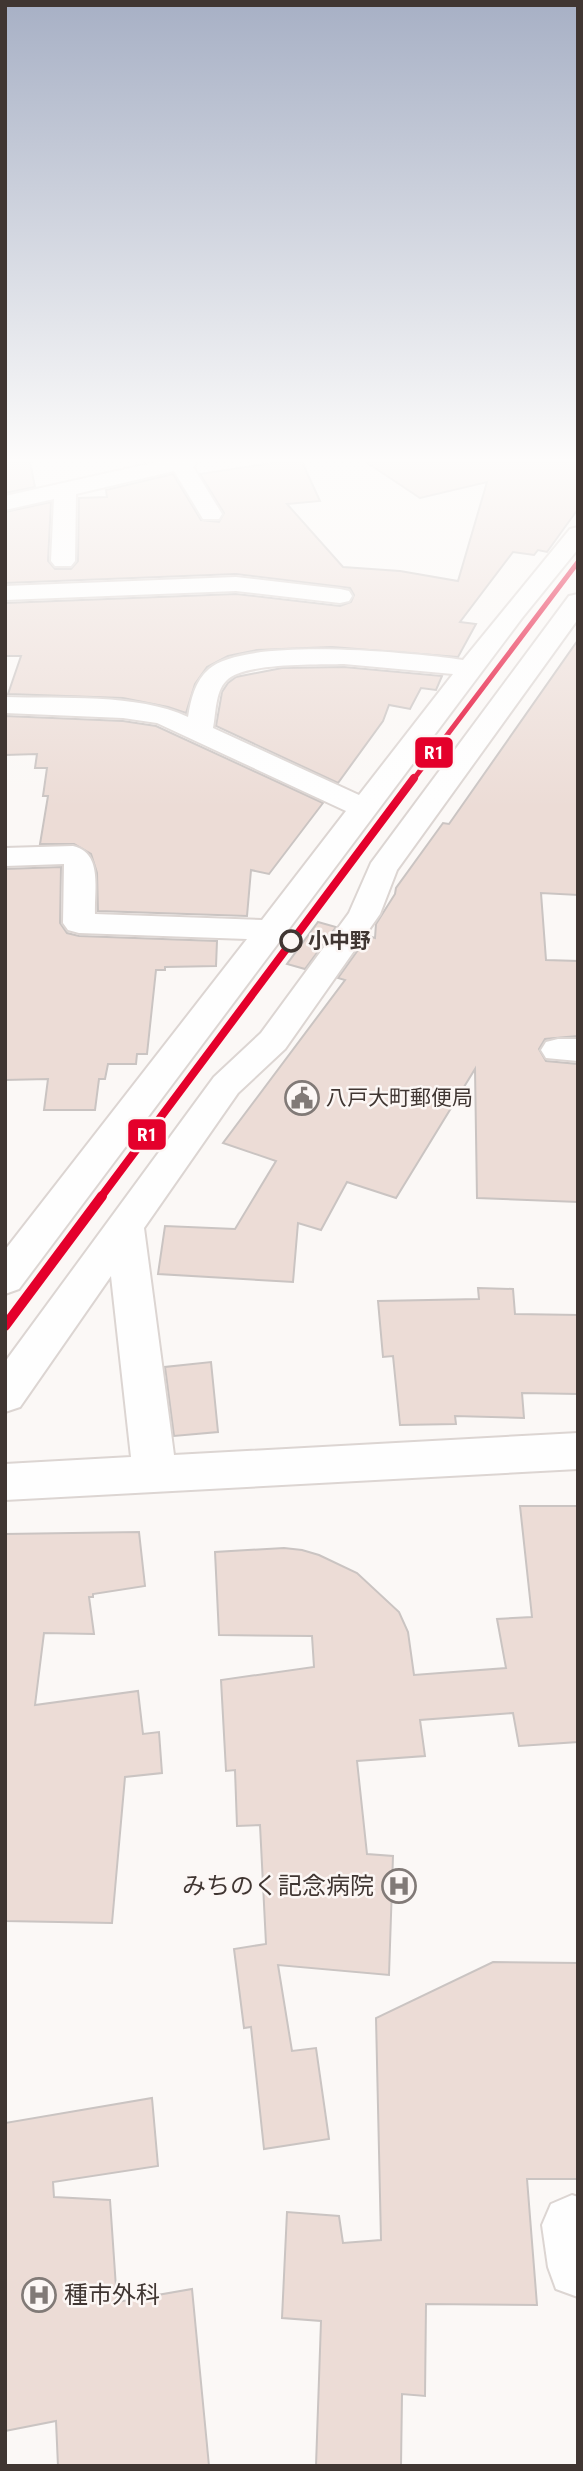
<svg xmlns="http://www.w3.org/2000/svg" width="583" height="2471" font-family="'Roboto Condensed','Noto Sans JP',sans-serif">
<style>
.building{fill:#ecdcd6;stroke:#cac4c2;stroke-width:2}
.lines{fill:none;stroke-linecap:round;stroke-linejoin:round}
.minor-casing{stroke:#dcd5d2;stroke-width:4}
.minor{fill:#fefefe;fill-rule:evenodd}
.rail-1-far2-casing{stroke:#fcf7f5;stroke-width:9}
.rail-1-far1-casing{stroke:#fcf7f5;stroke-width:12}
.rail-1-casing{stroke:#fcf7f5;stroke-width:15}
.rail-1-far2{stroke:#e4002b;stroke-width:5}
.rail-1-far1{stroke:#e4002b;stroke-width:8}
.rail-1{stroke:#e4002b;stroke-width:10}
.stop-dot{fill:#fcf7f5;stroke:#403632;stroke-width:3.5}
.labels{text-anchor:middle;stroke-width:5;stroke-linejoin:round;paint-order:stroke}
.stop-label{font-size:21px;font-weight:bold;fill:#403632;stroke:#fcf7f5;text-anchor:start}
.poi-label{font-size:21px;fill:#403632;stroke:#fcf7f5;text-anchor:start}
.near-poi-label{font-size:24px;fill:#403632;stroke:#fcf7f5;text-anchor:end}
.line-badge{stroke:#fcf7f5;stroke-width:2.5}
.badge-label{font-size:19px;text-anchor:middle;font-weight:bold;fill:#fff}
</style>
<rect width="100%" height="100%" fill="#fbf8f6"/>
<g class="building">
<path d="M5 462H30L35 487 5 493Z"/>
<path d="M279 462H302L320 501 287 504 343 567 400 571 458 581 487 482 420 498 366 462H578V509L547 552 538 550 534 555 513 552 460 622 476 624 458 657 332 647 257 650 228 656 207 667 195 684 186 713 168 707 123 698 8 694 21 656H5V603L236 594 340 606 351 602 354 595 350 588 236 574 5 583V512L51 502 48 561 55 569H71L78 561 79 498 107 497 106 490 173 474 201 520 219 522 224 513 200 474Z"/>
<path d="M578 640V895L541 893 546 960 578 961V1036L545 1039 539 1049 546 1061 578 1064V1202L477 1198 475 1069 396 1198 347 1182 321 1230 298 1223 293 1282 158 1274 165 1226 235 1229 276 1161 223 1143 345 980 338 978 368 936 375 938 376 924 395 894 396 888 443 823 449 824Z"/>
<path d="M344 667 442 676 436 690 421 688 410 709 389 705 383 721 338 783 216 726 222 692 228 683 236 677 282 668Z"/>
<path d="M5 716 123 721 156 726 323 803 269 874 251 870 247 916 98 911 97 873 91 854 74 844H40L48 796H43L47 768H35L37 754 5 755Z"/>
<path d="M61 867 60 923 67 933 79 936 217 941 216 966 165 967V970H156L147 1054H137L136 1064H108L105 1079H99L95 1110H44L48 1079 5 1080V869Z"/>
<path d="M318 922 336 927 305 969 287 964Z"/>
<path d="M478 1288 513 1289 515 1314 578 1315V1394L522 1393 524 1418 455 1416 456 1424 400 1425 393 1356 383 1357 378 1301 479 1299Z"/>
<path d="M211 1362 218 1432 174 1436 165 1367Z"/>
<path d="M520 1506H578V1742L519 1746 513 1713 420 1720 425 1756 357 1761 367 1854 393 1856 389 1975 278 1965 292 2051 316 2048 329 2139 264 2149 251 2027 244 2028 234 1949 266 1944 260 1825 237 1826 235 1770 226 1771 221 1680 314 1667 312 1636 219 1635 215 1552 284 1548 302 1550 319 1555 357 1573 399 1612 408 1632 414 1675 506 1668 497 1619 532 1617Z"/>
<path d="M139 1532 145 1586 93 1594V1597H89L94 1634 44 1633 35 1705 138 1691 143 1734 159 1732 162 1773 125 1777 112 1923 5 1921V1534Z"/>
<path d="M493 1962 578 1963V2179H527L537 2305 426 2304 425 2396 402 2394 401 2466H316L321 2321 282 2318 287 2212 339 2216 343 2243 381 2240 376 2018Z"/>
<path d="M152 2098 158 2166 53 2182 54 2197 110 2200 117 2302 192 2289 209 2466H58L56 2421 5 2431V2123Z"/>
</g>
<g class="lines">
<g class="minor-casing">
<g id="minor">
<path d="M157 462H197L193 467 222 514 219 519H203L174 471 76 494 75 561 71 566H55L51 561 54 499 5 510V496Z"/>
<path d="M578 527V549L522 618 19 1289 5 1294V1250L247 939 79 933 68 930 63 923 64 864 5 866V848L73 846C103 853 94 889 95 914L262 920 346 811 157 723 123 718 5 713V697C61 699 137 693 188 717 191 699 195 681 209 669 246 636 414 653 463 660L570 529ZM344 664 453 674 359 795 213 728C216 714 215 692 226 681 244 662 318 665 344 664Z"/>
<path d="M236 577 340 589 349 591 352 596 349 601 340 603 236 591 5 600V586Z"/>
<path d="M578 594V619L397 870 380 914 285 1049 238 1093 144 1228 174 1455 578 1433V1469L5 1500V1464L131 1457 111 1276 20 1407 5 1412V1362L214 1077 261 1033 349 913 371 863 569 596Z"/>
<path d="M558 1039H578V1061L546 1058 541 1050 546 1042Z"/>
<path d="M572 2195 578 2197V2297L556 2289 548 2267 542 2225 551 2204Z"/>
</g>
</g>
<use href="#minor" class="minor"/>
<g class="rail-1-far2-casing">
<path id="rail-1-far2" d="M413 780 578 562"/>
</g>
<g class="rail-1-far1-casing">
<path id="rail-1-far1" d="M101 1197 414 778"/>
</g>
<g class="rail-1-casing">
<path id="rail-1" d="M5 1326 102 1196"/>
</g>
<use href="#rail-1-far2" class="rail-1-far2"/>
<use href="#rail-1-far1" class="rail-1-far1"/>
<use href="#rail-1" class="rail-1"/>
</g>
<linearGradient id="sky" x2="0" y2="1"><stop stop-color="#a7b0c5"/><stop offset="0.57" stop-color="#fdfcfb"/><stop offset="1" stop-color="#fdfcfb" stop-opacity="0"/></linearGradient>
<rect width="583" height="808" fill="url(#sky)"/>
<defs>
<g id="civic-ring" transform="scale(1.75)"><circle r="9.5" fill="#fcf7f5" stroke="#817a77" stroke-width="1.5"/><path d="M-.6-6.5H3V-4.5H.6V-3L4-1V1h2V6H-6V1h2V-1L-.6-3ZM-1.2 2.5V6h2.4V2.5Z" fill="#817a77"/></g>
<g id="hospital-ring" transform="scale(1.75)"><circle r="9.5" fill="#fcf7f5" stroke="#817a77" stroke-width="1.5"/><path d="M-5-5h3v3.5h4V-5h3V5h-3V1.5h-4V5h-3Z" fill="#817a77"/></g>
</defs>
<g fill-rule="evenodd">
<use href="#civic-ring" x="302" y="1098"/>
<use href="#hospital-ring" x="399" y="1886"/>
<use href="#hospital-ring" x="39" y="2295"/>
</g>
<circle class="stop-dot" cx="291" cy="941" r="10"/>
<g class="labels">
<g class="stop-label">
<text x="308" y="948">小中野</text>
</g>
<g class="poi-label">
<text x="326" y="1105">八戸大町郵便局</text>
</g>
<g class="near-poi-label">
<text x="374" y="1894">みちのく記念病院</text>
<text x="64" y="2303" text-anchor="start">種市外科</text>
</g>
</g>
<g class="line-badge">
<rect x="414" y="736" width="40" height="33" rx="7" fill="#e4002b"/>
<rect x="127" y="1118" width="40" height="33" rx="7" fill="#e4002b"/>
</g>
<g class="badge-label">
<text x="434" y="759">R1</text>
<text x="147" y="1141">R1</text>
</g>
<rect width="583" height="2471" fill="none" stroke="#403632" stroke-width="14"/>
</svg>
